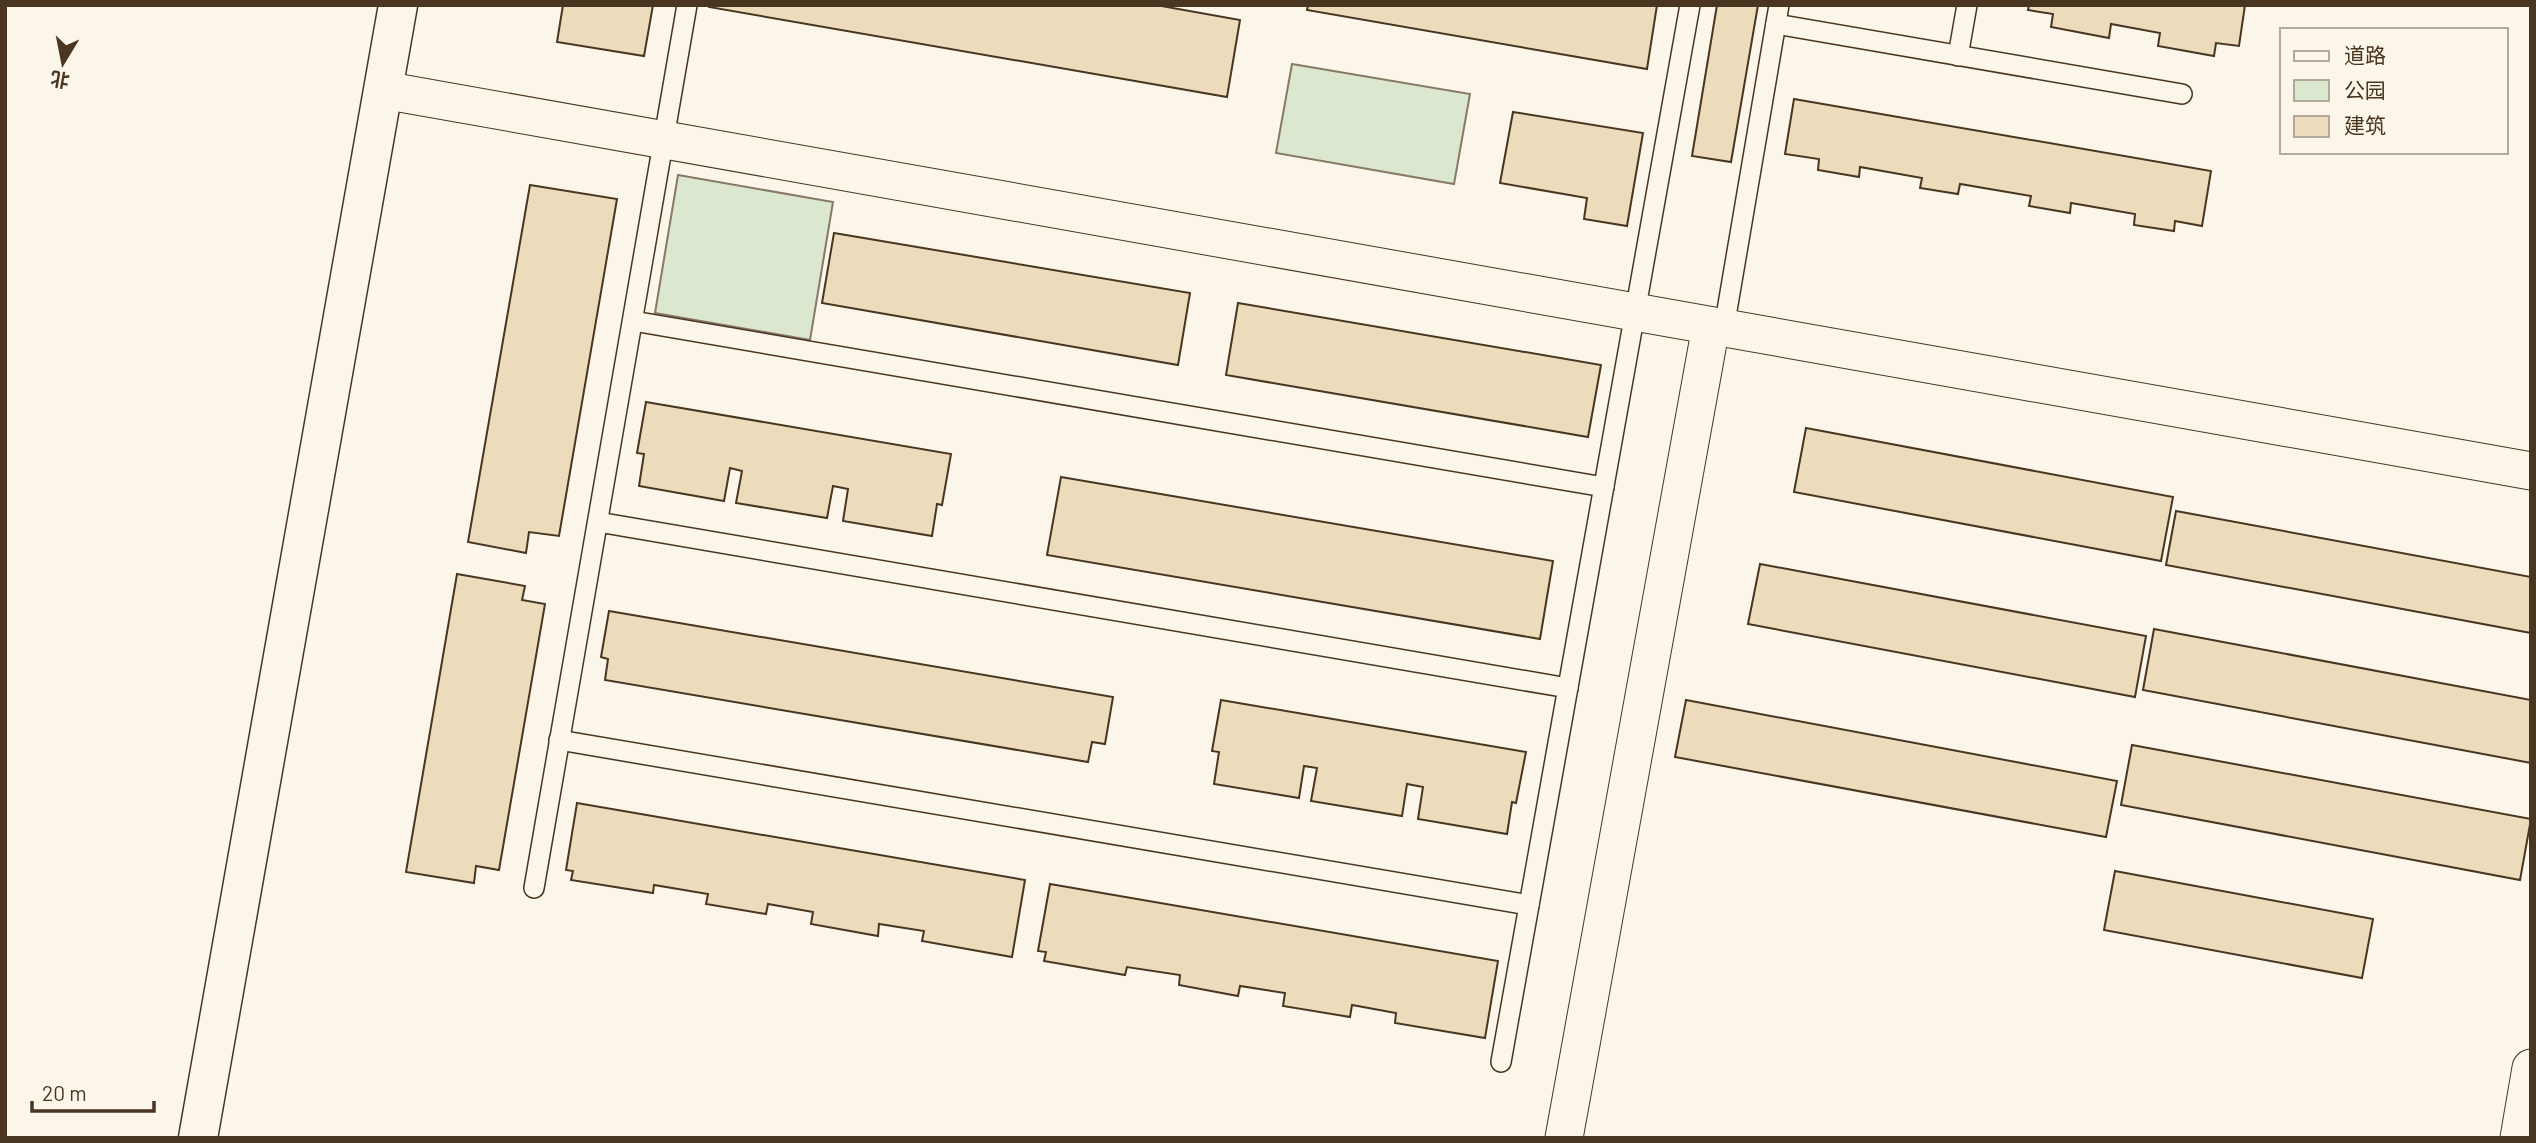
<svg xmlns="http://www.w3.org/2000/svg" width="2536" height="1143" font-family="Barlow,'Noto Sans SC',sans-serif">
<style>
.green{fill:#dce7d0;stroke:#887966;stroke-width:2}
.building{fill:#ecdcbc;stroke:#4a3520;stroke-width:2}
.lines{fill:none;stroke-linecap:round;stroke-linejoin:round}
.service-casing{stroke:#4a3520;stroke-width:22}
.minor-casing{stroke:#4a3520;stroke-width:39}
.tertiary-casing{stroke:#4a3520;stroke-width:41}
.service{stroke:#fbf6e9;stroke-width:19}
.minor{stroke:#fbf6e9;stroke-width:37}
.tertiary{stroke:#fbf6e9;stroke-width:38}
</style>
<rect width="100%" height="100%" fill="#fbf6e9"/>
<g class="green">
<path d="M1292 64 1470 94 1454 184 1276 153Z"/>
<path d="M678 175 833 202 810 340 655 313Z"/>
</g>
<g class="building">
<path d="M563 5H653L644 56 557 42Z"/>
<path d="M709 5H1156L1240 20 1227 97 709 7Z"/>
<path d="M1308 5H1657L1647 69 1307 10Z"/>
<path d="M1717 5H1758L1731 162 1692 156Z"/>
<path d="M2029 5H2245L2239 46 2216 43 2214 56 2158 46 2160 33 2111 24 2109 38 2051 27 2053 14 2028 10Z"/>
<path d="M1794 99 2211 171 2202 226 2175 221 2174 231 2134 225 2135 214 2071 203 2070 213 2029 206 2031 196 1960 184 1958 194 1920 188 1922 178 1860 167 1859 177 1818 170 1819 159 1785 154Z"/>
<path d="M1513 112 1643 133 1627 226 1584 219 1587 198 1500 183Z"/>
<path d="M530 185 617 199 559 536 529 532 526 553 468 542Z"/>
<path d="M834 233 1190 293 1178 365 822 303Z"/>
<path d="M1238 303 1601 365 1588 437 1226 375Z"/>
<path d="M646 402 951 454 942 505 937 504 932 536 843 521 848 489 833 486 827 518 736 503 742 471 730 468 724 501 639 486 644 454 637 453Z"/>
<path d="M1806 428 2173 497 2161 561 1794 492Z"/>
<path d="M1061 477 1553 561 1540 639 1047 555Z"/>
<path d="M2176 511 2531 577V633L2166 565Z"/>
<path d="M1760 564 2146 636 2135 697 1748 624Z"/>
<path d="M457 574 525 586 522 600 545 604 499 870 476 866 474 883 406 872Z"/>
<path d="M609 611 1113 697 1105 744 1092 742 1088 762 605 680 608 659 601 657Z"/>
<path d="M2154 629 2531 700V763L2143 690Z"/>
<path d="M1221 700 1526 752 1516 803 1512 802 1507 834 1418 819 1423 787 1407 784 1402 816 1311 801 1317 768 1304 766 1299 798 1214 784 1219 752 1212 751Z"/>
<path d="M1686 700 2117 781 2106 837 1675 757Z"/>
<path d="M2132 745 2531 819 2520 880 2121 805Z"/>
<path d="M577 803 1025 880 1012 957 922 941 924 931 879 924 878 936 811 924 813 912 768 904 766 914 706 904 708 894 654 885 653 893 571 880 573 871 566 870Z"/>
<path d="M2115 871 2373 919 2362 978 2104 930Z"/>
<path d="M1050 884 1498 961 1485 1038 1395 1023 1396 1013 1352 1005 1350 1017 1283 1006 1285 993 1240 986 1238 996 1179 985 1180 975 1127 967 1125 975 1044 961 1046 952 1038 951Z"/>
</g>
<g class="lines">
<g class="service-casing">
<g id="service">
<path d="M1776 24 2182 94"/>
<path d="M1958 56 1967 5"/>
<path d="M633 321 1604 487"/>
<path d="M1724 328 1779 5"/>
<path d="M598 522 1568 688"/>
<path d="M559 740 1529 905"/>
<path d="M534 888 687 5"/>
<path d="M1501 1062 1690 5"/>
</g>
</g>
<g class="minor-casing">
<g id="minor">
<path d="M383 90 2531 471"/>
<path d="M1564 1138 1711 326"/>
<path d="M2519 1138 2531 1068"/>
</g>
</g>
<g class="tertiary-casing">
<path id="tertiary" d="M198 1138 398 5"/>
</g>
<use href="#service" class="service"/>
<use href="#minor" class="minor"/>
<use href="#tertiary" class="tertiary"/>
</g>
<rect width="2536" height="1143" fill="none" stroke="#4a3520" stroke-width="14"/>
<rect x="2280" y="28" width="228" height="126" fill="#fbf6e9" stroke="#b4a999" stroke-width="2"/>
<rect x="2294" y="51" width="35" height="10" fill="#fbf6e9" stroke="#b4a999" stroke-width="2"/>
<text x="2344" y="63" font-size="21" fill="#4a3520">道路</text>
<rect x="2294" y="80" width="35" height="21" fill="#dce7d0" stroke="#b4a999" stroke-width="2"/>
<text x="2344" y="98" font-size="21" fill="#4a3520">公园</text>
<rect x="2294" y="116" width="35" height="21" fill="#ecdcbc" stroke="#b4a999" stroke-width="2"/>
<text x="2344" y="133" font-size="21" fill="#4a3520">建筑</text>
<g transform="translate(63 63) rotate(190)" stroke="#fbf6e9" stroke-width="5" paint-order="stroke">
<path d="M0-5L12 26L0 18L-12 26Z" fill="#4a3520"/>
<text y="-10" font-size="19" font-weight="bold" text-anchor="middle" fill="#4a3520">北</text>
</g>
<path d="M32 1101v10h122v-10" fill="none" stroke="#4a3520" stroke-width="3.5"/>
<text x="42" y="1101" font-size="21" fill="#4a3520" stroke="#fbf6e9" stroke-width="5" paint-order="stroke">20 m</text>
</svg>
